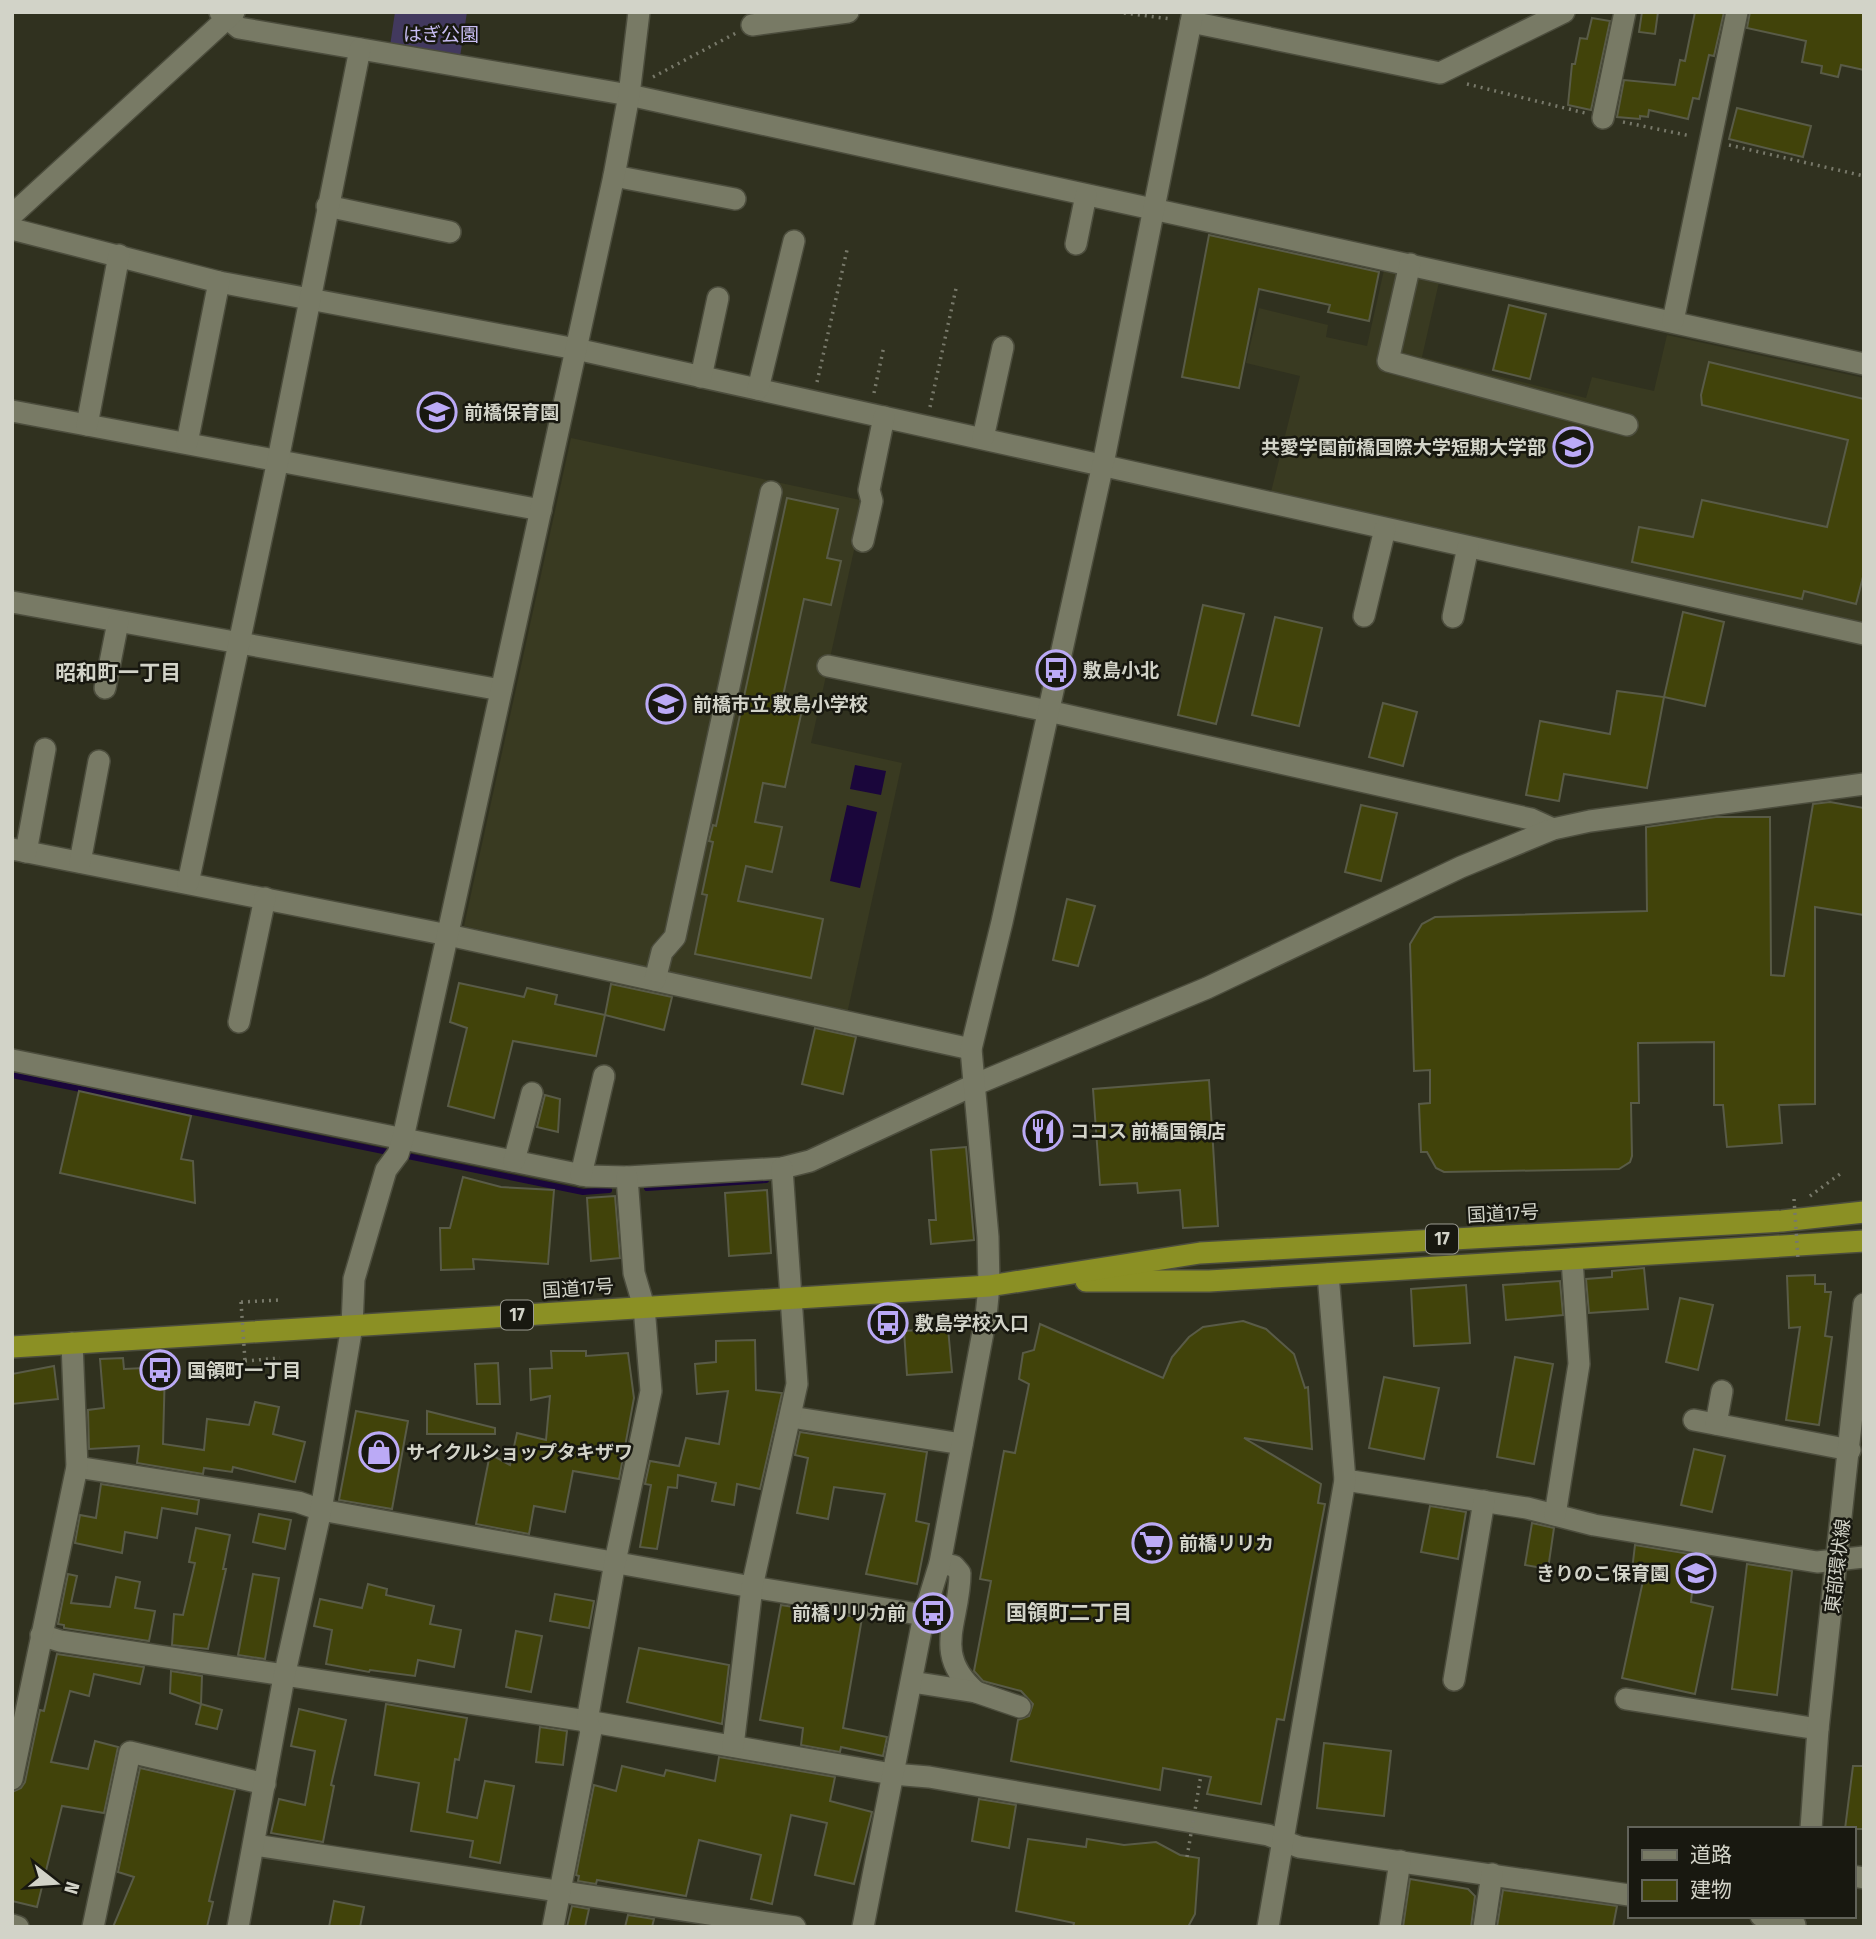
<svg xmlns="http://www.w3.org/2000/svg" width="1876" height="1939" font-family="'Fira Sans Condensed','Noto Sans JP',sans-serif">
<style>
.built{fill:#393a21}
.green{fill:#42395e}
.water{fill:#1a063b}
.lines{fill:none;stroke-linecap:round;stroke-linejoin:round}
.stream{stroke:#1a063b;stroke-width:6}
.building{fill:#41430a;stroke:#595b47;stroke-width:2}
.minor-casing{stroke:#4c4d3d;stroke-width:24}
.highway-casing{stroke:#4c4d3d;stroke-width:24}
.path{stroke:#78796a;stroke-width:3.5;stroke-dasharray:2 5;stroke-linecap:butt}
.minor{stroke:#787a65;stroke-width:21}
.highway{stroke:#8b9024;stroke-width:21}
.path-bridge{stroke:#78796a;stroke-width:3.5;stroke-dasharray:2 5;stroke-linecap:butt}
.labels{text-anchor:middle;stroke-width:5;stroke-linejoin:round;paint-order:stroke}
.shield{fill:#181810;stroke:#9a9b91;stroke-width:2}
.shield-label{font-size:18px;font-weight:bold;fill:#d2d3c8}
.park-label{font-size:19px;fill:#c8bdf2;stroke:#181810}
.poi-label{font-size:19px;font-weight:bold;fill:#d2d3c8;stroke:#181810;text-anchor:start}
.street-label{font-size:19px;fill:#d2d3c8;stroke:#181810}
.neighbourhood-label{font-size:21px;font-weight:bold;fill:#d2d3c8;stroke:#181810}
</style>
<rect width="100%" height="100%" fill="#30311f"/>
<g class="built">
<path d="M1384 270 1439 282 1422 357 1586 398 1592 377 1654 391 1667 335 1864 378V629L1270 496 1300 376 1246 363 1259 308 1328 325 1326 337 1367 346Z"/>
<path d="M571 438 865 501 811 743 902 763 847 1014 464 926Z"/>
</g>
<path class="green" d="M395 12H467L460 57 390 46Z"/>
<g class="water">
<path d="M855 765 886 771 881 795 850 789Z"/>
<path d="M847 805 877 812 860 888 830 881Z"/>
</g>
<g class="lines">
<g class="stream">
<path d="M12 1075 583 1192 609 1190"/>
<path d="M647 1188 766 1180"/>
</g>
</g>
<g class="building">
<path d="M1642 12H1658L1655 34 1639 32Z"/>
<path d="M1695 12H1724L1714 56 1709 55 1699 99 1693 98 1688 119 1649 110 1648 117 1640 116V119L1617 117 1624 80 1675 85 1680 60 1685 61Z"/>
<path d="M1750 12H1864V70L1841 65 1838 77 1821 73 1822 66 1802 62 1806 41 1747 28Z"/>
<path d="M1592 18 1610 21 1591 110 1568 105 1572 64H1575L1580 38 1587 39Z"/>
<path d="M1737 108 1811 126 1803 157 1729 139Z"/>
<path d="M1209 235 1379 272 1369 321 1328 312 1330 305 1259 289 1239 388 1182 377Z"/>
<path d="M1509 305 1546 314 1530 379 1493 370Z"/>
<path d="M1709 362 1864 399V573L1856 604 1804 591 1802 599 1632 562 1639 527 1693 537 1702 500 1827 527 1848 440 1702 405 1701 395Z"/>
<path d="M787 498 838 509 827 558 841 561 831 605 804 599 781 705 802 710 785 787 763 783 755 822 782 827 772 872 746 866 738 901 823 919 811 978 695 954 707 895 702 894 713 842 709 841 713 825 716 826Z"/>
<path d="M1203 605 1244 614 1216 724 1178 715Z"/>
<path d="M1683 612 1724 622 1705 706 1664 697Z"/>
<path d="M1275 617 1322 628 1299 726 1252 715Z"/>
<path d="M1617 691 1664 697 1647 788 1564 774 1559 801 1526 795 1540 721 1610 734Z"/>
<path d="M1383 703 1417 712 1403 766 1369 757Z"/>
<path d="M1830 802 1864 808V915L1815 907V1104L1779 1105 1782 1143 1727 1147 1723 1105H1714V1042L1638 1043 1639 1103H1631L1632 1156 1630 1162 1619 1169 1444 1172 1436 1168 1427 1152H1421L1419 1104 1430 1103V1070L1414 1071 1410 944 1422 924 1435 917 1647 911 1646 827 1716 817H1770L1771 975 1784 976 1813 804Z"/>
<path d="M1361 805 1397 813 1381 881 1345 872Z"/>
<path d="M1067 899 1095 906 1078 966 1053 960Z"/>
<path d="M459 983 524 997 527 988 557 995 555 1004 605 1015 596 1056 513 1041 494 1118 448 1106 467 1028 450 1022Z"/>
<path d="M611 984 672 997 664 1030 605 1015Z"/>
<path d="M815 1028 856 1037 843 1094 802 1084Z"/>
<path d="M1209 1080 1218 1226 1183 1228 1180 1190 1138 1193 1137 1183 1100 1185 1093 1089Z"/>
<path d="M79 1091 191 1116 181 1159 193 1161 195 1203 60 1173Z"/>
<path d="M545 1095 560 1099 558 1132 537 1127Z"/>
<path d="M966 1147 974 1240 931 1244 929 1220H936L931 1150Z"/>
<path d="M463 1177 501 1187 554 1190 548 1264 473 1259 474 1269 441 1270 440 1228H450Z"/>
<path d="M767 1190 771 1253 729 1256 725 1193Z"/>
<path d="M615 1196 620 1258 591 1261 587 1198Z"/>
<path d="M1644 1268 1648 1309 1589 1313 1586 1279 1612 1277V1271Z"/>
<path d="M1815 1275V1284H1825V1292H1831L1825 1336 1832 1337 1819 1425 1786 1420 1800 1327 1789 1328 1787 1276Z"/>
<path d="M1560 1281 1563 1315 1506 1320 1503 1285Z"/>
<path d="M1466 1285 1470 1343 1414 1346 1411 1289Z"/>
<path d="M1680 1298 1713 1305 1698 1370 1666 1362Z"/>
<path d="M1243 1321 1266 1329 1294 1354 1305 1388 1308 1387 1312 1449 1244 1438 1321 1484 1318 1503 1325 1504 1284 1720 1277 1719 1261 1804 1207 1794 1211 1777 1163 1768 1160 1790 1011 1761 1018 1720 1029 1716 1033 1704 1021 1691 983 1681 974 1671 991 1581 980 1579 1004 1451 1015 1453 1029 1384 1019 1379 1023 1353 1034 1350 1040 1324 1163 1378 1172 1357 1189 1337 1203 1327Z"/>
<path d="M948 1328 952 1372 907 1375 904 1331Z"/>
<path d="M755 1340 756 1390 782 1393 760 1489 737 1484 734 1505 712 1501 716 1483 678 1475 677 1488 668 1487 657 1549 640 1547 651 1485 645 1484 650 1461 679 1466 686 1438 719 1444 728 1391 697 1394 695 1364 716 1362V1341Z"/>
<path d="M551 1351H586V1356L628 1353 634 1398 619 1479 573 1471 565 1512 534 1506 529 1534 476 1524 490 1454 510 1465 517 1433 546 1440 550 1396 531 1400 530 1369 552 1368Z"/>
<path d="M1515 1357 1553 1364 1534 1464 1497 1457Z"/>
<path d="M123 1358 124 1369 165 1367 163 1444 204 1450 207 1419 249 1425 255 1402 279 1407 273 1434 305 1442 295 1482 233 1467 232 1472 204 1468 203 1474 137 1463 139 1446 89 1449 88 1410 104 1408 100 1359Z"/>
<path d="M498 1363 500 1404H477L475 1364Z"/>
<path d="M54 1366 58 1399 12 1404V1374Z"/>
<path d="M1384 1377 1439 1388 1424 1459 1369 1448Z"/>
<path d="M356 1411 408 1421 392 1509 339 1500Z"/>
<path d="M427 1411 495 1428V1434H427Z"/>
<path d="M800 1432 927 1452 916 1521 929 1524 917 1584 866 1574 885 1494 834 1487 828 1519 797 1513 808 1458 795 1455Z"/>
<path d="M1694 1449 1725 1456 1712 1512 1681 1505Z"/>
<path d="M101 1484 199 1500 197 1514 162 1508 157 1538 125 1532 122 1553 75 1543 80 1515 96 1518Z"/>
<path d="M1430 1506 1466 1512 1458 1559 1421 1552Z"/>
<path d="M259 1514 291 1520 285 1549 253 1542Z"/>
<path d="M1532 1523 1554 1528 1548 1569 1525 1565Z"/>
<path d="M196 1528 230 1535 223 1569H226L208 1649 172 1645 174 1614 183 1615 195 1563 189 1562Z"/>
<path d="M1635 1545 1696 1555 1691 1602 1713 1607 1695 1694 1622 1678 1643 1581 1631 1579Z"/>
<path d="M1747 1564 1792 1571 1777 1695 1732 1689Z"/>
<path d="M68 1574 77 1576 71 1603 110 1607 116 1577 140 1582 135 1608 155 1611 149 1641 64 1628V1625L58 1624Z"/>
<path d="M253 1574 279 1578 265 1659 238 1655Z"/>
<path d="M368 1584 387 1589 386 1595 434 1606 430 1624 461 1630 454 1667 418 1660 415 1676 370 1670 369 1672 326 1664 332 1630 314 1626 320 1599 362 1608Z"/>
<path d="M555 1594 594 1601 589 1628 550 1621Z"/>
<path d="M781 1605 862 1618 843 1728 887 1737 883 1756 841 1747 840 1752 801 1745 803 1728 760 1720Z"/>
<path d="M516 1631 542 1636 531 1692 506 1687Z"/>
<path d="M639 1648 729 1665 722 1724 627 1702Z"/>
<path d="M57 1654 144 1667 140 1684 94 1674 89 1696 70 1691 51 1762 88 1769 95 1741 118 1747 104 1813 62 1806 37 1907 12 1901V1792L21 1788 25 1782 40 1710 44 1711Z"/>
<path d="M171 1671 202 1676 201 1704 170 1693Z"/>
<path d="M201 1704 222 1710 217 1729 196 1724Z"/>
<path d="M386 1704 467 1718 459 1760 455 1759 447 1812 477 1818 485 1781 514 1786 500 1863 470 1857 473 1841 411 1831 419 1783 375 1775Z"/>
<path d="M299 1709 346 1720 331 1785 334 1786 323 1842 271 1833 279 1799 305 1805 315 1751 291 1746Z"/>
<path d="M540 1727 567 1731 563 1765 536 1762Z"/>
<path d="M1324 1743 1391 1751 1384 1816 1317 1808Z"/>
<path d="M719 1757 835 1777 830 1801 872 1812 854 1884 815 1875 827 1823 791 1815 772 1904 751 1899 761 1855 699 1840 686 1896 597 1880 596 1884 578 1881 579 1876 576 1875 594 1785 616 1791 622 1766 664 1776 666 1770 715 1781Z"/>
<path d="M1853 1766H1864V1829H1845Z"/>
<path d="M140 1768 235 1790 209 1901 213 1902 207 1927H113L134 1877 118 1872Z"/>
<path d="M979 1799 1016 1805 1009 1848 972 1841Z"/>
<path d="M1028 1839 1086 1847 1087 1839 1124 1845 1156 1842 1180 1855 1199 1858 1195 1914 1188 1927H1073L1074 1923 1016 1911Z"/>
<path d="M1410 1879 1468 1889 1475 1896 1471 1927H1403Z"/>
<path d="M1503 1890 1617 1906 1613 1927H1497Z"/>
<path d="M334 1901 364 1907 360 1927H329Z"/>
<path d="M572 1906 589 1909 585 1927H567Z"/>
<path d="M628 1915 654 1919 652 1927H625Z"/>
</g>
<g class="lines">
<g class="minor-casing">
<g id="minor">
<path d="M220 12 239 28 629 95 1864 364"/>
<path d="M1191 22 1440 73 1564 12"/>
<path d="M752 25 848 12"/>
<path d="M1603 118 1625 12"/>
<path d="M614 176 735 199"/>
<path d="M327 206 450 232"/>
<path d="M12 215 234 12"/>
<path d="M12 229 219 282 576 349 1864 634"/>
<path d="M1076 244 1086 195"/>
<path d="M1410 264 1388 361 1627 425"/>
<path d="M1673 321 1737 12"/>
<path d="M701 377 718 298"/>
<path d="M758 389 794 241"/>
<path d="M12 411 541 510"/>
<path d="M87 425 119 255"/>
<path d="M983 438 1003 347"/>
<path d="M187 443 219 282"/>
<path d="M863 541 872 501 869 490 884 417"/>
<path d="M12 602 501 690"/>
<path d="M1364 616 1385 529"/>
<path d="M1453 617 1468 547"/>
<path d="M828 666 1048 711 1531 819 1553 829"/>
<path d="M105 688 118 622"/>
<path d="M12 849 448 935 971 1049"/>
<path d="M26 852 45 749"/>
<path d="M80 862 99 761"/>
<path d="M188 883 278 460 360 49"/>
<path d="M655 980 662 952 675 937 771 492"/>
<path d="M239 1022 265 898"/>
<path d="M12 1060 587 1176 627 1177 782 1168 810 1161 974 1085 1207 988 1461 867 1553 829 1590 821 1864 784"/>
<path d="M514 1161 532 1093"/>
<path d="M581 1175 604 1076"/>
<path d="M791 1417 962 1444"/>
<path d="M1694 1420 1850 1450"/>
<path d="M1716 1424 1722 1391"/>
<path d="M77 1467 298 1502 321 1510 752 1587 924 1615"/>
<path d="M1345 1480 1527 1508 1594 1525 1817 1562 1864 1557"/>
<path d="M1555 1515 1579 1364 1572 1259"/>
<path d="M940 1563 954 1566 960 1573C960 1622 931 1653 976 1692"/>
<path d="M41 1635 60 1641 587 1721 892 1774 929 1777 1268 1835 1299 1847 1629 1895"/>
<path d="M1454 1680 1484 1501"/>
<path d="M912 1682 976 1692 1020 1707"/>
<path d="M1626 1699 1818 1729"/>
<path d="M733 1746 752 1587 797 1384 782 1168"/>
<path d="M12 1779 77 1467 72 1343"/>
<path d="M1811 1829 1818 1729 1864 1304"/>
<path d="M254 1845 795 1927"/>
<path d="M1853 1876 1864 1878"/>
<path d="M1761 1916 1795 1925"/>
<path d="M12 1925 18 1927"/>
<path d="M93 1927 130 1752 265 1784"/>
<path d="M238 1927 284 1677 321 1510 352 1326 354 1279 386 1170 398 1154 403 1138 614 176 629 95 639 12"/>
<path d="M553 1927 591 1731 587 1721 615 1562 651 1391 644 1307 634 1273 627 1177"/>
<path d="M863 1927 924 1615 940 1563 986 1316 989 1286 988 1237 971 1049 1002 922 1103 464 1193 12"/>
<path d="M1268 1927 1345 1480 1328 1274"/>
<path d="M1390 1927 1400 1861"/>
<path d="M1484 1927 1492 1874"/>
</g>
</g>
<g class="highway-casing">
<g id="highway">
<path d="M1086 1281H1209L1864 1241"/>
<path d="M12 1347 989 1286 1200 1253 1782 1221 1864 1212"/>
</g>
</g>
<g class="path">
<path d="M1117 12 1171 19"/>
<path d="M653 77 736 33"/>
<path d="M1467 84 1585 113"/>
<path d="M1623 122 1691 136"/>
<path d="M1729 145 1864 176"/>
<path d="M817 382 847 250"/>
<path d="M874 393 884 346"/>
<path d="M930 407 957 284"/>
<path d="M1810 1196 1840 1174"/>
<path d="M241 1302 280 1300"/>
<path d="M245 1361 280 1358"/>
</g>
<use href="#minor" class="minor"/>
<use href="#highway" class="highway"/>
<g class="path-bridge">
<path d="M1794 1199 1798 1259"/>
<path d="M241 1302 245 1361"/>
<path d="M1187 1857 1201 1775"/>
</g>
</g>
<defs>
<g id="school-ring" transform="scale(2.0125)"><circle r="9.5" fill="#181810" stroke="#bbaaf6" stroke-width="1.5"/><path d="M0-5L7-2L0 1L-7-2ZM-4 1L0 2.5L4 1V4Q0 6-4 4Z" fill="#bbaaf6"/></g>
<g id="university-ring" transform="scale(2.0125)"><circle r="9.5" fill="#181810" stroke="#bbaaf6" stroke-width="1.5"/><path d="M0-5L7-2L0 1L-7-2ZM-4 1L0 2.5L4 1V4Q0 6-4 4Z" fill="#bbaaf6"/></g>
<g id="bus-ring" transform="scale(2.0125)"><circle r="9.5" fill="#181810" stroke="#bbaaf6" stroke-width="1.5"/><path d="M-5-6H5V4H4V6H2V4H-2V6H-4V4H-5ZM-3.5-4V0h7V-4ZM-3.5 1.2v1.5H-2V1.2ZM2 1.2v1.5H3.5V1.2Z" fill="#bbaaf6"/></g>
<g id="restaurant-ring" transform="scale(2.0125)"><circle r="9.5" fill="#181810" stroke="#bbaaf6" stroke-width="1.5"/><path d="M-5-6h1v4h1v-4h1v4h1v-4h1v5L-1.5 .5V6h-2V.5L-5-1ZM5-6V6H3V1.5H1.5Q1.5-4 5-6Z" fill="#bbaaf6"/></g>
<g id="shop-ring" transform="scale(2.0125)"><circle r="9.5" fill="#181810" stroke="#bbaaf6" stroke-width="1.5"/><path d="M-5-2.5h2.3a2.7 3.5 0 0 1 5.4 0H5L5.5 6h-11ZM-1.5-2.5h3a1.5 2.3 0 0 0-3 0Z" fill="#bbaaf6"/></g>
<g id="supermarket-ring" transform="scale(2.0125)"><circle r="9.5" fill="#181810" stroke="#bbaaf6" stroke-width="1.5"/><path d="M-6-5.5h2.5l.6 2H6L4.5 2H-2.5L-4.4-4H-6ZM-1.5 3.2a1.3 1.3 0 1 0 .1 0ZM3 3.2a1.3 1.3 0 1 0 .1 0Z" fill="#bbaaf6"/></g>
</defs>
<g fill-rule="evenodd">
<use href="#school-ring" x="437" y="412"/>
<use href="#university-ring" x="1573" y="447"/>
<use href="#bus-ring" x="1056" y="670"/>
<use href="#school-ring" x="666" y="704"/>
<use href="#restaurant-ring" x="1043" y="1131"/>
<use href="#bus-ring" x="888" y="1323"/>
<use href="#bus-ring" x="160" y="1370"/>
<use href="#shop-ring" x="379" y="1452"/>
<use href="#supermarket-ring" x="1152" y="1543"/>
<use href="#school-ring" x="1696" y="1573"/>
<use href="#bus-ring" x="933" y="1613"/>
</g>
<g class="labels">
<g class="shield">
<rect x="1426" y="1224.5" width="32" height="29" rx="5"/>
<rect x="501" y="1300.5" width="32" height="29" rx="5"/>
</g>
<g class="shield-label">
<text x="1442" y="1245">17</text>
<text x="517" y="1321">17</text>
</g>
<g class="park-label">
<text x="441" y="41">はぎ公園</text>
</g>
<g class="poi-label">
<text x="464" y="419">前橋保育園</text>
<text x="1546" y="454" text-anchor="end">共愛学園前橋国際大学短期大学部</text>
<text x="1083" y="677">敷島小北</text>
<text x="693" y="711">前橋市立 敷島小学校</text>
<text x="1070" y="1138">ココス 前橋国領店</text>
<text x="915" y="1330">敷島学校入口</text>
<text x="187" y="1377">国領町一丁目</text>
<text x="406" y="1459">サイクルショップタキザワ</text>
<text x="1179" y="1550">前橋リリカ</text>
<text x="1669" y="1580" text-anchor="end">きりのこ保育園</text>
<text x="906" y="1620" text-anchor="end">前橋リリカ前</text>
</g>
<g class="street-label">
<text transform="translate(1503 1213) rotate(-3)" y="7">国道17号</text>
<text transform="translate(578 1288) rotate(-4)" y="7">国道17号</text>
<text transform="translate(1837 1566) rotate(-83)" y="7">東部環状線</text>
</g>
<g class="neighbourhood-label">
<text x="118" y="680">昭和町一丁目</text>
<text x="1069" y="1620">国領町二丁目</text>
</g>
</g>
<rect width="1876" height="1939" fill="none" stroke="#d2d3c8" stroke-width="28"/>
<rect x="1628" y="1827" width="228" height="91" fill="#181810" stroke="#62635a" stroke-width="2"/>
<rect x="1642" y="1850" width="35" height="10" fill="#787a65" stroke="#62635a" stroke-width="2"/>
<text x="1690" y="1862" font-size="21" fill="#d2d3c8">道路</text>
<rect x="1642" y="1880" width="35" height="21" fill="#41430a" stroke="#62635a" stroke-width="2"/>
<text x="1690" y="1897" font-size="21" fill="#d2d3c8">建物</text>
<g transform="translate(56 1883) rotate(107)" stroke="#181810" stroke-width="5" paint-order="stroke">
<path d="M0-5L12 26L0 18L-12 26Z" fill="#d2d3c8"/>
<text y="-10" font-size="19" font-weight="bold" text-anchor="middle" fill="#d2d3c8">N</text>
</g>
</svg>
